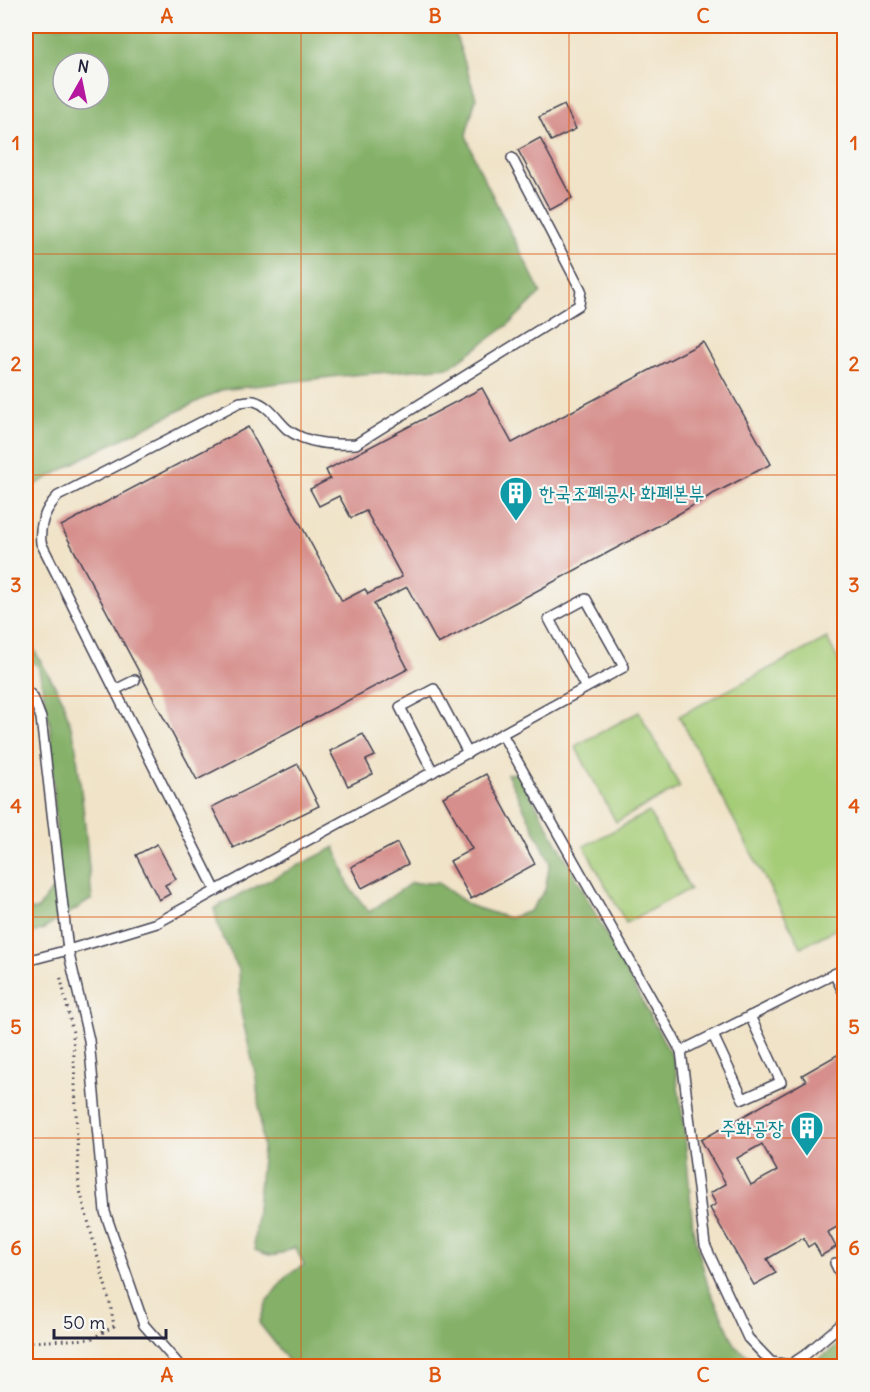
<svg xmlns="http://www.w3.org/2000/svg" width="870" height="1392" font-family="Delius,'Poor Story',sans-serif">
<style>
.green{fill:#a5cc77;stroke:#647759;stroke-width:1.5}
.forest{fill:#84b068;stroke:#536952;stroke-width:1.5;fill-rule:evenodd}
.building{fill:#d68f8c;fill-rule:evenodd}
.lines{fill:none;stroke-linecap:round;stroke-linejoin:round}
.service-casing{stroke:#413f50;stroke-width:12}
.path{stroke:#413f50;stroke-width:3;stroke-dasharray:1.5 4.5;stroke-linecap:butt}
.service{stroke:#fff;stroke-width:9}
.grid{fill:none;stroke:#de560e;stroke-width:1.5;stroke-opacity:0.55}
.labels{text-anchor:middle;stroke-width:4.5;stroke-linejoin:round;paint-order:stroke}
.culture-label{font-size:20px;fill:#0d838f;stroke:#f6f6f2;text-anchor:start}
.neatline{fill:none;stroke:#de560e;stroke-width:2}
.grid-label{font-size:20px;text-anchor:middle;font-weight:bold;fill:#de560e}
</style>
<rect width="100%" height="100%" fill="#f6f6f2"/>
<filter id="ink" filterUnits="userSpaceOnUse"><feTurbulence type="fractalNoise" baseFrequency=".0167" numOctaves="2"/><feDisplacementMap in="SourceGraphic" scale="12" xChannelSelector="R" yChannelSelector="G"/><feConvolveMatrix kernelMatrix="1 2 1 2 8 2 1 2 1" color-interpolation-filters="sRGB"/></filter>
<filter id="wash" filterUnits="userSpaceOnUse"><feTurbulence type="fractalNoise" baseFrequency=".008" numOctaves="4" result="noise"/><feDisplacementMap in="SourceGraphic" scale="24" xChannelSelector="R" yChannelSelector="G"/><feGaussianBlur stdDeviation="1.35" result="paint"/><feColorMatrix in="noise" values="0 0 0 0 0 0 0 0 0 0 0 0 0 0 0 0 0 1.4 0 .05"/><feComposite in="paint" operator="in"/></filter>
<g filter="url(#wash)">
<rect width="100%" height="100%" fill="#f0e3c7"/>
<g class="green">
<path d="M827 638 844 672V925L801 947 679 716Z"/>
<path d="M639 712 680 787 616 822 575 746Z"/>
<path d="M649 812 690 889 626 923 584 846Z"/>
</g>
<g class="forest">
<path d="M26 26H453L476 98 466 135 478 166 541 293 508 325 450 367 340 376 221 390 87 456 26 490ZM63 63H99V99H63Z"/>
<path d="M26 636 62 698 75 740 84 815 92 899 42 930 26 935V911L38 909 59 880 50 724 38 666 26 658Z"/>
<path d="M516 773 531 796 573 871 625 970 674 1060 684 1125 693 1229 708 1286 736 1347 764 1366H291L285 1356 259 1323 267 1301 286 1276 304 1265 295 1247C275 1256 276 1259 255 1250L254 1240 263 1148 256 1077 241 1013 239 970 219 929 214 908 335 847 350 888 369 912 411 883H438L471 906 509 918 530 911 545 890 550 862 507 774Z"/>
<path d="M844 1341V1366H809Z"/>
</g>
<g id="blocks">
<g class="building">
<path d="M564 105 576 129 551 141 539 117Z"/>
<path d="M540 138 572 198 550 210 518 150Z"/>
<path d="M703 342 771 464 711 495 661 524 438 644 407 587 374 604 408 669 197 780 61 526 248 427 342 601 365 589 368 594 402 577 366 511 351 518 339 496 319 506 310 489 330 479 326 470 482 388 512 443Z"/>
<path d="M363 734 375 756 366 760 373 774 348 786 330 751Z"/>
<path d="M298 764 319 806 233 848 212 807Z"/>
<path d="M486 774 535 864 471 899 450 861 472 849 443 797Z"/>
<path d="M397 843 408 864 362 888 351 867Z"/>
<path d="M157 844 176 879 165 885 170 894 159 900 136 855Z"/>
<path d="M844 1051V1223L828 1232 836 1247 821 1256 814 1243 808 1247 803 1238 767 1259 776 1273 754 1285 710 1208 716 1204 710 1193 726 1184 701 1140 806 1081 802 1075ZM762 1144 777 1171 751 1185 737 1158Z"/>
</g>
</g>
</g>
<g filter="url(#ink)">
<use href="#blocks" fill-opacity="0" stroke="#413f50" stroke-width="1.5"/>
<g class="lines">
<g class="service-casing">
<g id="service">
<path d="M26 690 33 697 41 718 68 950 89 1040 105 1212 144 1325 180 1366"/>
<path d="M115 690 135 680"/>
<path d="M502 734 681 1051 705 1245 748 1338 771 1362 790 1365 805 1355 844 1322"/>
<path d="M433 772 400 707 434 689 468 753"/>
<path d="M216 891 41 543C39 524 45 509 58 496L240 402C244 402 250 400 254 401 269 405 277 420 287 429 306 444 333 445 356 444L579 305 581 290 512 158"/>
<path d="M26 961 68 950 157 923 624 667 586 599 549 619 586 688"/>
<path d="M834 974 844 993"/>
<path d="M713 1035 743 1099 781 1082 750 1016"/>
<path d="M681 1051 844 969"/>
<path d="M835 1263 844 1281"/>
</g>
</g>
<path class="path" d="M26 1342 91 1339 114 1326 110 1303 79 1187 73 1033 60 975"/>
<use href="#service" class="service"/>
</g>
</g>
<path class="grid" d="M301 26V1366M569 26V1366M26 254H844M26 475H844M26 696H844M26 917H844M26 1138H844"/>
<defs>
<g id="building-pin" transform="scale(1.725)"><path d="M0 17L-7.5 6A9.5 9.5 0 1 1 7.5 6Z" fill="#0f9aa8" stroke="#f6f6f2"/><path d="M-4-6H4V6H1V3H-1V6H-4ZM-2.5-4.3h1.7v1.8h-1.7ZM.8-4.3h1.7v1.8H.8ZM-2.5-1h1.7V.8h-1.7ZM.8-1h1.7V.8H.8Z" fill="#fff"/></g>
</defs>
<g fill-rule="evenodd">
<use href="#building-pin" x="516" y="493"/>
<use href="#building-pin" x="807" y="1128"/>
</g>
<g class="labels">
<g class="culture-label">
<text x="539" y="500">한국조폐공사 화폐본부</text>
<text x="784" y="1135" text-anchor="end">주화공장</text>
</g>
</g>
<rect width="870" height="1392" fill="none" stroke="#f6f6f2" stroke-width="66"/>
<g transform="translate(81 81) rotate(9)"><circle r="28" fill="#f6f6f2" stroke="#a1a1a9" stroke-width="1.5"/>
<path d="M0-4.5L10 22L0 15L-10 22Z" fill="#b5179e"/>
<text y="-9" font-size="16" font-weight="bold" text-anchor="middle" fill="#22223b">N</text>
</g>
<path d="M54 1329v9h112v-9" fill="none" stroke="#22223b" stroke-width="3"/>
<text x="63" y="1329" font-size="18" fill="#22223b" stroke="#f6f6f2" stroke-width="4.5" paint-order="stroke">50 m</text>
<rect x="33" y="33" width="804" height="1326" class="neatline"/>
<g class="grid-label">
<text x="167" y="23">A</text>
<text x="435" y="23">B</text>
<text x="703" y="23">C</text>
<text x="16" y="150">1</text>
<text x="854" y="150">1</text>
<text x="16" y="371">2</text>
<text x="854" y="371">2</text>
<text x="16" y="592">3</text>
<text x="854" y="592">3</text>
<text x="16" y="813">4</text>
<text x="854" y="813">4</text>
<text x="16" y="1034">5</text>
<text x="854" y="1034">5</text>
<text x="16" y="1255">6</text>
<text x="854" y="1255">6</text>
<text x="167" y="1382">A</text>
<text x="435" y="1382">B</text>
<text x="703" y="1382">C</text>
</g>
</svg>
